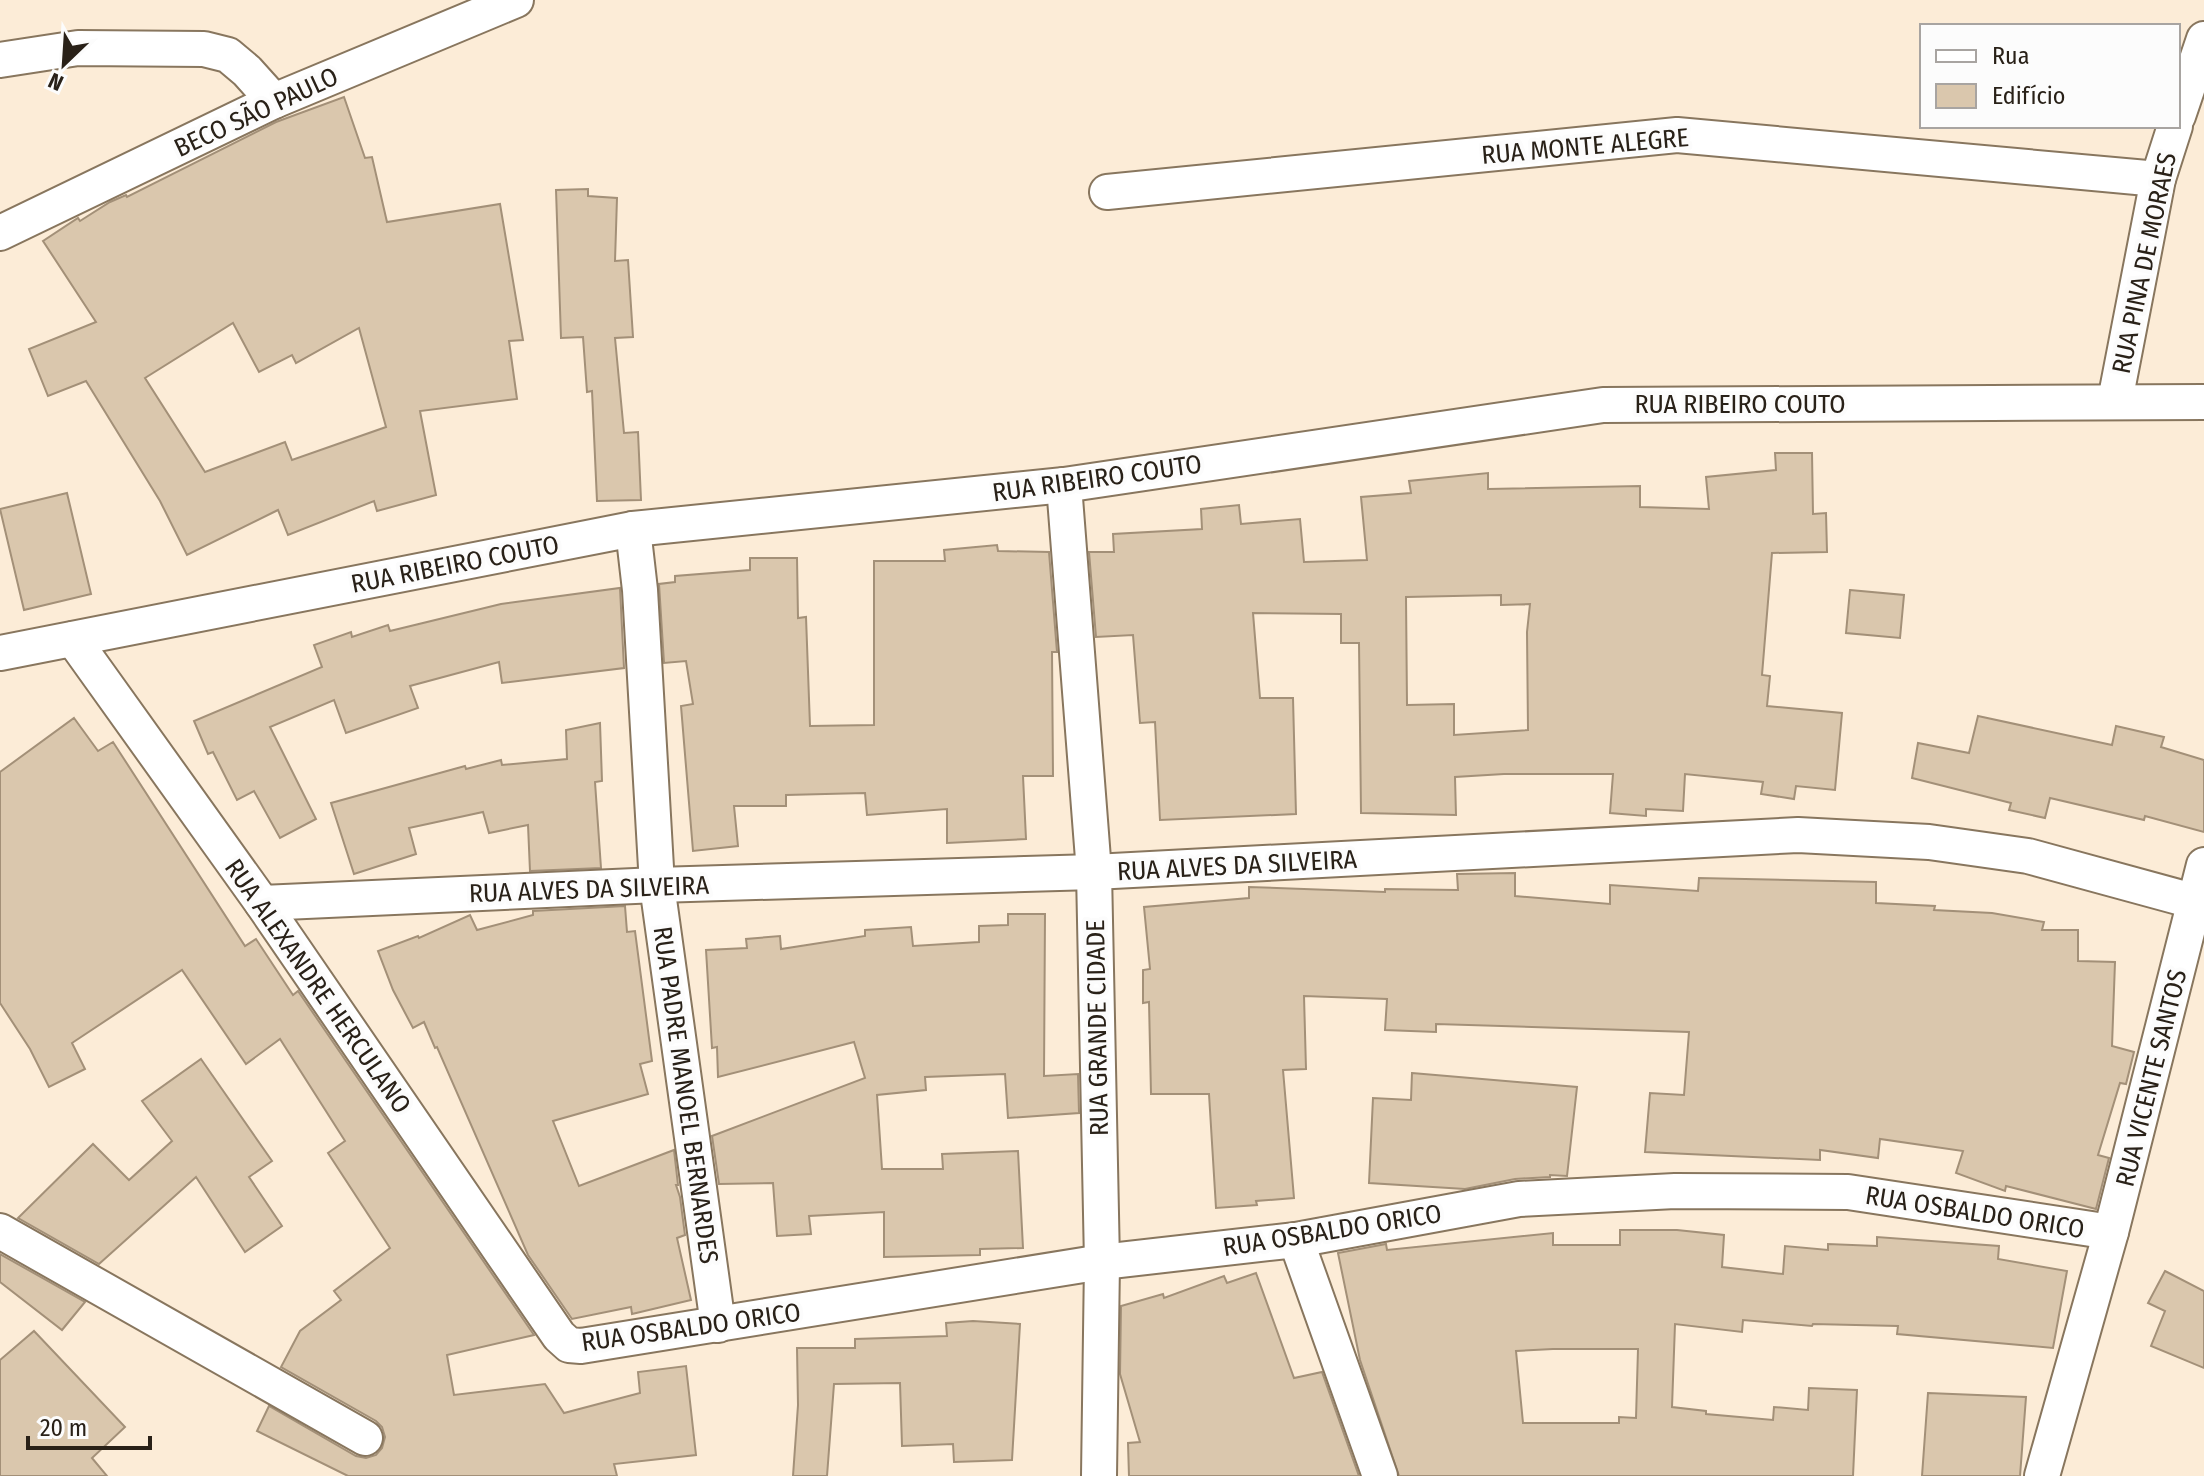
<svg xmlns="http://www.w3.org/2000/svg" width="2204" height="1476" font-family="'Fira Sans Condensed',sans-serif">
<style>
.building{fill:#dac7ad;stroke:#a39078;stroke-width:2;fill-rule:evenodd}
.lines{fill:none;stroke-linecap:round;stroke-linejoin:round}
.street-casing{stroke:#88765e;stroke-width:38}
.street{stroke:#fff;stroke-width:34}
.labels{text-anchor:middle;stroke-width:8;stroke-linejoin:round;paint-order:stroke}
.street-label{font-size:26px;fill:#292118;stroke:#fcfcfc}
</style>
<rect width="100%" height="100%" fill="#fcecd7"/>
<g class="building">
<path d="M344 97 365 158 372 157 387 222 500 204 523 340 509 341 517 399 420 411 436 495 377 511 374 501 288 535 278 510 187 555 160 501 86 381 48 396 29 349 96 322 43 241 78 218 80 221 110 202 126 195 127 197 276 122ZM233 323 259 372 292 355 296 363 359 328 386 427 292 460 285 442 205 472 145 378Z"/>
<path d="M588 189V196L617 198 615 261 628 260 633 337 615 338 624 433 638 432 641 500 597 501 592 391 587 392 583 337 561 338 556 190Z"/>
<path d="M1775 453H1812L1813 514 1826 513 1827 552 1772 553 1762 675 1770 676 1767 706 1842 713 1835 790 1796 786 1794 799 1761 794 1763 782 1685 774 1683 811 1646 809V816L1610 813 1613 774H1504L1455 777 1456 815 1361 813 1359 643H1341V614L1253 613 1260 698H1293L1296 814 1160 820 1155 722 1140 723 1133 635 1096 637 1089 552H1114L1113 534 1202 529 1201 509 1239 505 1241 524 1300 519 1304 562 1367 560 1361 497 1411 493 1409 481 1488 473V489L1640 486V507L1709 509 1706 477 1776 470ZM1501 595V605L1530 604 1527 632 1528 730 1454 735V704L1407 705 1406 597Z"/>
<path d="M67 493 91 594 24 610 0 509Z"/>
<path d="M997 545 998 551 1049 552 1057 652H1052L1053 776H1023L1026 839 947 843V809L867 815 865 793 786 795V806H734L738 846 693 851 681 706 693 704 686 661 664 663 659 584 675 582V576L750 570V558H797L798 618 806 617 810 726 874 725V561H945L944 550Z"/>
<path d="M620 588 624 668 502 683 499 662 410 686 418 708 346 733 334 700 270 727 316 819 280 838 254 791 237 800 213 752 208 754 194 721 322 667 314 645 351 632 352 637 388 625 390 631 501 604Z"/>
<path d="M1850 590 1904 595 1900 638 1846 633Z"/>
<path d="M1978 716 2112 745 2116 726 2164 737 2161 747 2204 760V832L2145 816 2144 820 2050 798 2045 818 2009 810 2011 803 1912 778 1918 743 1969 753Z"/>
<path d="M74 718 98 751 113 742 245 946 256 939 293 995 298 991 534 1335 447 1355 454 1395 545 1384 564 1413 640 1393 638 1372 686 1366 696 1455 614 1464 617 1476H348L257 1431 269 1406 356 1456 366 1458 376 1455 382 1448 385 1437 382 1427 376 1421 281 1367 300 1331 341 1300 334 1291 390 1248 328 1153 345 1141 280 1039 246 1064 182 970 72 1043 85 1069 49 1087 30 1049 0 1003V772Z"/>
<path d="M600 723 602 781 595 782 601 868 530 871 528 825 489 833 483 812 409 828 416 854 354 874 331 803 465 766 466 769 501 760 502 765 567 759 566 730Z"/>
<path d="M1515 873V896L1610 904V885L1698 891 1699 878 1876 882V903L1935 906 1934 910 1992 913 2044 922 2042 930H2078V961L2115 962 2112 1046 2134 1052 2126 1084 2120 1083 2098 1155 2109 1158 2096 1209 2006 1186 2005 1191 1956 1173 1963 1151 1880 1139 1878 1158 1820 1150V1160L1645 1152 1650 1093 1684 1095 1689 1032 1436 1024V1032L1385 1030 1387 999 1304 996 1306 1069 1283 1070 1294 1198 1256 1201 1257 1205 1216 1208 1209 1094H1151L1149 1002 1143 1003V970L1150 969 1144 907 1249 898V887L1385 892V889L1458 890 1457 874Z"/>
<path d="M625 906 627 932 635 931 652 1061 640 1064 648 1094 553 1121 579 1186 674 1150 678 1185H676L680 1197 685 1235 677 1238 691 1300 632 1314 631 1307 572 1319 528 1255 437 1047 435 1048 424 1022 413 1028 393 990 378 951 418 936 419 938 470 915 477 930 533 915V911Z"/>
<path d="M1008 914H1045L1044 1076 1078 1074 1079 1113 1008 1118 1005 1074 925 1077 926 1090 877 1095 882 1169H943L942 1154 1018 1151 1023 1248 980 1249V1255L884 1257V1212L809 1216 811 1234 777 1236 773 1183 719 1184 712 1136 865 1078 854 1042 718 1077 717 1047 712 1048 706 950 747 948 746 939 780 936 781 949 865 936V930L911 927 913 946 979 942V926L1008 925Z"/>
<path d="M201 1059 272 1161 249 1177 282 1226 245 1252 196 1177 99 1264 18 1218 93 1144 129 1180 172 1141 142 1101Z"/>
<path d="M1412 1073 1577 1087 1567 1176 1550 1175V1177L1515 1179 1465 1189 1369 1183 1373 1098 1411 1100Z"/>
<path d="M1620 1230H1677L1724 1235 1722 1267 1783 1274 1785 1246 1828 1250V1244L1877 1246V1237L1999 1246 1998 1259 2067 1271 2053 1348 1897 1334 1898 1326 1813 1324 1812 1326 1743 1320 1742 1332 1675 1324 1672 1407 1706 1411V1414L1773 1420 1774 1407 1808 1410 1809 1388 1857 1390 1853 1476H1399L1360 1360 1338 1253 1386 1244 1387 1250 1553 1233V1245H1620ZM1553 1349H1638L1636 1418 1619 1417V1423H1523L1516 1351Z"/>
<path d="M0 1254 85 1302 62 1330 0 1282Z"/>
<path d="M2165 1271 2204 1291V1368L2151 1346 2165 1311 2148 1303Z"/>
<path d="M1256 1273 1294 1378 1322 1372 1359 1476H1129L1128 1443 1140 1442 1120 1374 1121 1306 1163 1294 1164 1298 1224 1276 1227 1283Z"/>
<path d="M973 1321 1020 1324 1012 1460 954 1462 953 1444 902 1446 900 1383 834 1384 827 1476H793L798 1405 797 1348H855V1339L947 1336 946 1323Z"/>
<path d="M34 1331 125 1427 92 1458 107 1476H0V1360Z"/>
<path d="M1928 1393 2026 1397 2020 1476H1922Z"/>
</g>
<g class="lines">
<g class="street-casing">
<g id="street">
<path d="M0 60 78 48 204 49 228 55 247 71 274 101"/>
<path d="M2178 116 2204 39"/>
<path d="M1107 192 1677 135 2158 179"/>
<path d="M0 233 274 101 516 0"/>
<path d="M2115 401 2158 179 2175 126"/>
<path d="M1064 485 1094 872 1102 1262 1099 1476"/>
<path d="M633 529 640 590 657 885 718 1325"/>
<path d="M73 639 262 903 559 1336 569 1345 581 1346 1102 1262 1296 1240 1519 1199 1675 1191 1848 1192 2111 1232"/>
<path d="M0 653 633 529 1064 485 1603 405 2204 402"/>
<path d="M262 903 657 885 1094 872 1798 835 1929 842 2028 856 2204 904"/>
<path d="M0 1231 365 1438"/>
<path d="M1296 1240 1380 1476"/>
<path d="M2042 1476 2111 1232 2204 865"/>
</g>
</g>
<use href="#street" class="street"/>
</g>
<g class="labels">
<g class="street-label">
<text transform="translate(256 112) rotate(-25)" y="9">BECO SÃO PAULO</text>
<text transform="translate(1585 146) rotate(-5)" y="9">RUA MONTE ALEGRE</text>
<text transform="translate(2144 263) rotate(-78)" y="9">RUA PINA DE MORAES</text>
<text x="1740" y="413">RUA RIBEIRO COUTO</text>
<text transform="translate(1097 478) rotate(-8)" y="9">RUA RIBEIRO COUTO</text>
<text transform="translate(455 564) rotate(-11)" y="9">RUA RIBEIRO COUTO</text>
<text transform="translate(1237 865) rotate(-3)" y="9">RUA ALVES DA SILVEIRA</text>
<text transform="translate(589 889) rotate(-2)" y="9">RUA ALVES DA SILVEIRA</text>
<text transform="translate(318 986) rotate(55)" y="9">RUA ALEXANDRE HERCULANO</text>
<text transform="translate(1097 1028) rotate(-91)" y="9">RUA GRANDE CIDADE</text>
<text transform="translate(2151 1078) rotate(-76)" y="9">RUA VICENTE SANTOS</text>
<text transform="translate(686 1095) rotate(82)" y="9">RUA PADRE MANOEL BERNARDES</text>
<text transform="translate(1975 1212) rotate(9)" y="9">RUA OSBALDO ORICO</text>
<text transform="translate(1332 1230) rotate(-9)" y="9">RUA OSBALDO ORICO</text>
<text transform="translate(691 1327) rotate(-8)" y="9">RUA OSBALDO ORICO</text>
</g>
</g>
<rect x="1920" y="24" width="260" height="104" fill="#fcfcfc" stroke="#a8a4a1" stroke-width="2"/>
<rect x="1936" y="50" width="40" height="12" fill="#ffffff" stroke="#a8a4a1" stroke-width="2"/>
<text x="1992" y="64" font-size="24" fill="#292118">Rua</text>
<rect x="1936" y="84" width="40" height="24" fill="#dac7ad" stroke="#a8a4a1" stroke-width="2"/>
<text x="1992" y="104" font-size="24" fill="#292118">Edifício</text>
<g transform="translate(64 64) rotate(205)" stroke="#fcfcfc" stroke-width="6" paint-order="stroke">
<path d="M0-6L14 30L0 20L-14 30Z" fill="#292118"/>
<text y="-12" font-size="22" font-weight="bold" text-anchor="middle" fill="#292118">N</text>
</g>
<path d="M28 1436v12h122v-12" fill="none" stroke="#292118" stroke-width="4"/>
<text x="40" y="1436" font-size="24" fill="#292118" stroke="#fcfcfc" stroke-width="6" paint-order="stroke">20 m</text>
</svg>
